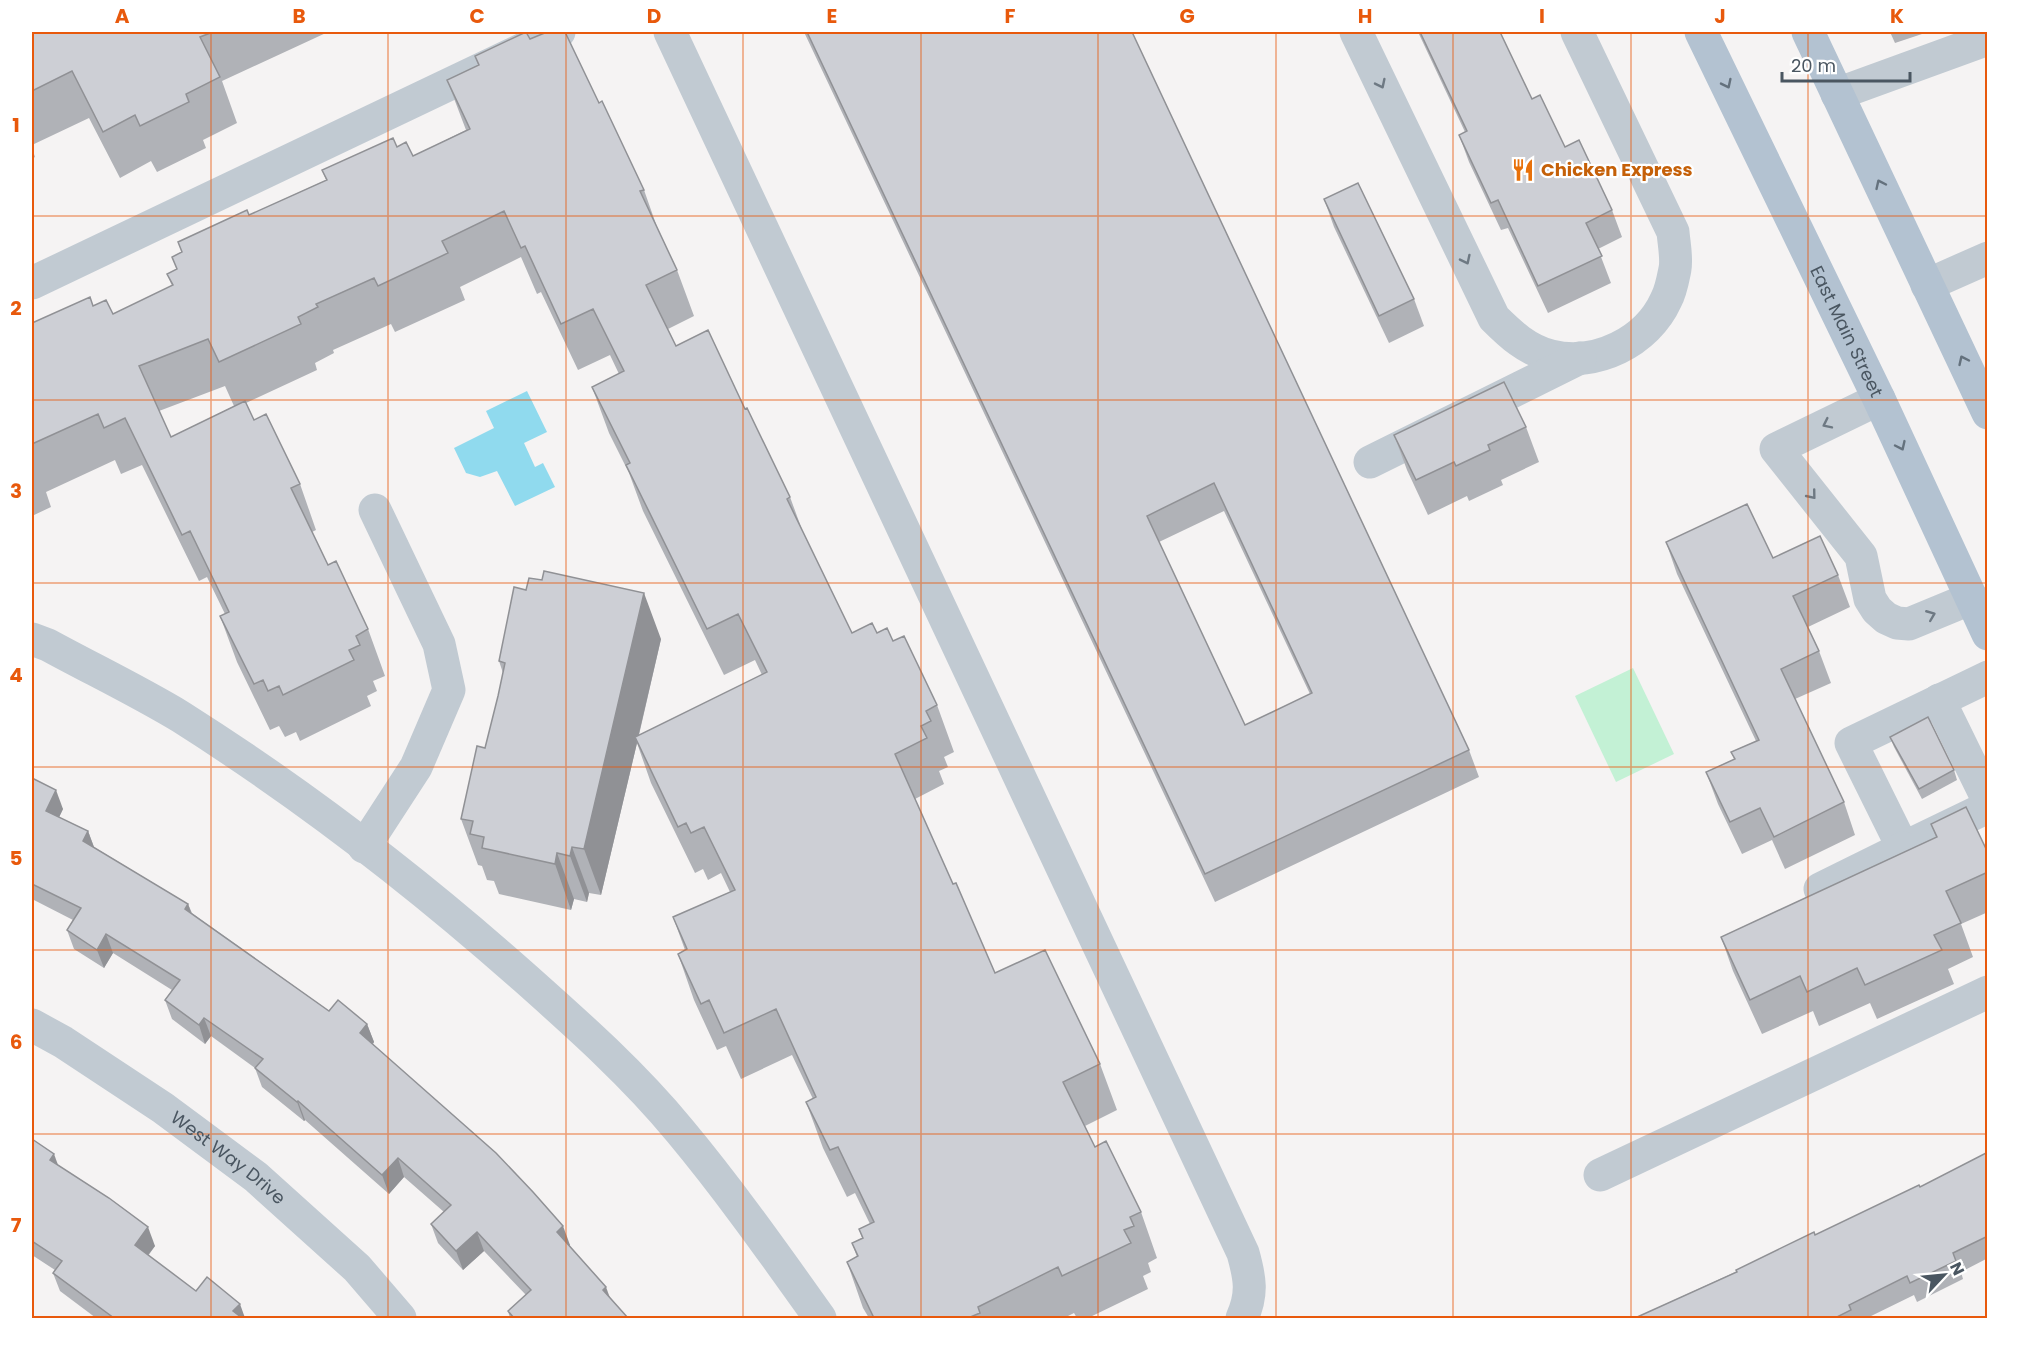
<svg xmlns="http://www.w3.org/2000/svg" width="2019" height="1350" font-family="Poppins,sans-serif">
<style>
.green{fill:#c3f1d5}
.water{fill:#90daee}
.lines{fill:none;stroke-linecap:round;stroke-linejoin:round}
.minor{stroke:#c1cad2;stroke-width:33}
.major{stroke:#b3c2d1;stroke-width:33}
.wall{fill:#b0b2b7;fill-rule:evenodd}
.shaded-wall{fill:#909195}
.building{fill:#cdcfd5;stroke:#909195;stroke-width:1.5;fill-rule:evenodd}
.oneway{stroke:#6e7983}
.oneway2{stroke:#64717d}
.grid{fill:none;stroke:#e8590c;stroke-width:1.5;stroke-opacity:0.55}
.labels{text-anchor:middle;stroke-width:4.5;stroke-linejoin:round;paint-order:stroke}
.food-label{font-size:18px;font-weight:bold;fill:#c56008;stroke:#fff;text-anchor:start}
.street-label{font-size:18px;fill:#4a5661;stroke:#fff}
.neatline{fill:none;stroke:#e8590c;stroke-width:2}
.grid-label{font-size:20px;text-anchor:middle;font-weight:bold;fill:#e8590c}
</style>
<rect width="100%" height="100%" fill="#f5f3f3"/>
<path class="green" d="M1633 668 1674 754 1616 782 1575 696Z"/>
<path class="water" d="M527 391 547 432 524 443 535 467 543 463 555 487 515 506 497 471 480 477 466 473 454 448 494 428 486 411Z"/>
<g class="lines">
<g class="minor">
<path d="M670 32 1243 1253C1250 1278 1253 1294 1242 1318"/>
<path d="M1356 32 1494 318C1510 334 1527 350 1551 356 1596 367 1647 342 1666 300 1671 291 1673 279 1675 269 1677 258 1674 244 1673 232L1577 32"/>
<path d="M1837 94 1988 39"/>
<path d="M32 283 559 32"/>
<path d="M1927 285 1988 258"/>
<path d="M1879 399 1776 449 1861 556 1870 599 1877 610 1886 618 1897 623 1909 624 1972 598"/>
<path d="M1370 462 1580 358"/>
<path d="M32 639 48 645C92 669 138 691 181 717 301 793 418 883 525 978 579 1026 634 1075 680 1131 730 1191 775 1255 820 1318"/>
<path d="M1988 677 1851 743 1903 848 1988 807"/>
<path d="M1939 700 1988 800"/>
<path d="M364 847 416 767 449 690 439 644 375 510"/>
<path d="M1820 889 1903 848"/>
<path id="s1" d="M32 1025 63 1042 163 1108 256 1177 357 1268 400 1318"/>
<path d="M1600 1175 1988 992"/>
</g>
<g class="major">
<path id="s2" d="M1701 32 1879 399 1988 634"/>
<path d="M1808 32 1988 413"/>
</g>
</g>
<g class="wall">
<path d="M32 32H328L222 81 237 123 203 140 206 148 157 172 151 161 120 178 89 118 32 145Z"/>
<path d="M804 32H1132L1469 750 1479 777 1215 902ZM1224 511 1310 694 1245 725 1159 542Z"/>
<path d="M1418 32H1500L1532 99 1565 147 1612 210 1622 237 1598 249 1611 283 1548 313 1508 228 1501 230 1469 162 1459 135 1465 132Z"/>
<path d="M1890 32H1928L1895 43Z"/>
<path d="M530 39 599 103 644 190 657 227 677 270 694 316 668 329 676 346 745 409 790 497 804 535 852 633H877L893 641 937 705 954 752 944 757 948 767 939 771 944 784 915 799 953 884 995 973 1100 1064 1117 1110 1085 1126 1095 1147 1141 1212 1157 1258 1148 1263 1151 1272 1143 1276 1148 1289 1088 1318H1077L1074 1313 1064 1318H869L863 1308 847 1262 857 1257 852 1243 862 1238 859 1229 870 1224 855 1193 847 1197 823 1148 806 1102 813 1099 792 1055 741 1079 726 1046 717 1050 694 1000 678 954 685 950 673 917 730 892 721 873 708 880 703 869 695 873 651 783 637 743 601 895 589 893 587 902 574 899 571 910 499 894 494 881 487 880 482 866 478 865 461 819 485 748 498 696 503 673 499 661 661 639 639 735 762 675 755 660 724 675 643 511 629 473 609 433 592 387 619 374 610 355 578 370 541 292 537 294 521 257 460 287 465 300 395 332 391 324 333 350 334 353 315 363 317 370 246 403 254 420 300 484 316 530 312 532 328 565 368 629 385 676 373 681 377 691 367 696 371 706 300 741 296 732 285 737 279 726 270 730 237 662 220 616 225 614 207 577 199 581 142 465 121 474 115 460 46 492 51 507 32 516V323L93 306 113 314 172 286 167 274 177 269 172 257 249 215 326 180 322 170 397 147 413 156 466 130 447 80 478 65 475 56ZM225 386 234 406 171 437 159 411Z"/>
<path d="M32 148 35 157 32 159Z"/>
<path d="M1324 199 1414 299 1424 326 1389 343 1334 227Z"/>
<path d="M1526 427 1539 462 1501 480 1503 485 1469 501 1467 496 1428 515 1407 470 1394 435Z"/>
<path d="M1666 542 1773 558 1838 575 1850 607 1808 627 1819 651 1831 683 1795 699 1844 802 1855 835 1785 869 1772 840 1742 854 1718 804 1706 772 1734 759 1731 752 1756 741 1677 574Z"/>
<path d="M1890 737 1954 770 1957 780 1922 799 1894 747Z"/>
<path d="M32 778 63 809 59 817 88 831 94 847 188 904 192 913 329 1011 367 1024 374 1042 373 1044 570 1245 569 1246 609 1297 628 1318H510L508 1311 526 1295 484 1251 463 1270 438 1243 431 1224 444 1212 404 1177 389 1194 305 1120 304 1121 262 1087 255 1068 211 1036 205 1044 172 1019 165 1000 172 990 113 953 104 968 74 949 67 930 73 920 32 899Z"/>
<path d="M1931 824 1988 853V912L1961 924 1973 957 1948 969 1954 984 1877 1019 1870 1003 1819 1026 1813 1011 1762 1034 1733 971 1721 937 1936 837Z"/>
<path d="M32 1139 58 1165 155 1246 148 1256 196 1291 245 1318H96L60 1291 53 1273 55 1270 32 1255Z"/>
<path d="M1988 1152V1258L1961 1272 1963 1279 1917 1302 1914 1295 1867 1318H1635L1920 1187Z"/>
</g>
<g class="shaded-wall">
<path d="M644 593 661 639 637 742 635 737 637 743 601 895 584 849Z"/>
<path d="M56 790 63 809 53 830 46 811Z"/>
<path d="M88 831 95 850 83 841Z"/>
<path d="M572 847 589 893 587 902 570 856Z"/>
<path d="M557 853 574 899 571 910 555 864Z"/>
<path d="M188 904 195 923 185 909Z"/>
<path d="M106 934 113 953 104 968 97 950Z"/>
<path d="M204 1018 211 1036 205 1044 199 1025Z"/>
<path d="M367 1024 374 1042 367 1051 360 1033Z"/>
<path d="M298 1101 305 1120 304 1121 297 1102Z"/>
<path d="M54 1154 61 1173 50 1160Z"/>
<path d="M398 1158 404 1177 389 1194 382 1175Z"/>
<path d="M563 1226 570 1245 564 1251 557 1232Z"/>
<path d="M148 1227 155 1246 141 1264 135 1245Z"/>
<path d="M477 1232 484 1251 463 1270 456 1251Z"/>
<path d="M606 1287 613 1306 603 1290Z"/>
<path d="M240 1304 245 1318H236L233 1311Z"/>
</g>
<g class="building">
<path d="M32 32H213L200 37 220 77 186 94 189 102 140 126 135 115 103 132 72 71 32 91Z"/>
<path d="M526 32 530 39 547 32H565L599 103 602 101 644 190 640 191 677 270 646 285 676 346 708 330 745 409 747 408 790 497 787 499 852 633 872 623 877 633 887 628 893 641 904 636 937 705 926 711 931 721 921 726 927 738 895 754 953 884 956 883 995 973 1045 950 1100 1064 1063 1082 1095 1147 1106 1141 1141 1212 1130 1217 1134 1226 1124 1230 1131 1243 1062 1276 1058 1267 978 1307 980 1313 968 1318H874L847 1262 858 1256 852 1243 863 1238 859 1229 874 1222 838 1147 830 1150 806 1102 816 1097 776 1009 724 1033 709 1000 701 1004 678 954 687 949 673 917 735 890 704 827 691 833 686 823 678 827 635 737 767 672 738 614 707 629 626 465 630 463 592 387 624 371 593 309 561 324 525 246 521 248 504 211 442 241 448 253 378 286 374 278 316 304 318 307 298 317 301 324 219 362 208 339 139 366 171 437 245 401 254 420 266 414 300 484 291 488 328 565 336 561 368 629 356 636 360 645 349 650 354 660 283 695 279 686 268 691 263 680 254 684 220 616 229 612 220 593 190 531 182 535 125 418 104 428 98 414 32 444V323L90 297 93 306 106 300 113 314 173 285 167 274 177 269 172 257 182 252 178 242 247 210 249 215 327 180 322 170 393 138 397 147 406 142 413 156 470 129 447 80 479 65 475 56Z"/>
<path d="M807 32H1132L1469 750 1205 874ZM1214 483 1312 693 1245 725 1147 516Z"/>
<path d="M1420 32H1500L1532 99 1540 95 1565 147 1579 140 1612 210 1586 223 1602 256 1538 286 1498 200 1491 203 1459 135 1467 131Z"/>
<path d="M1358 183 1414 299 1379 316 1324 199Z"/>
<path d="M1504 382 1526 427 1488 445 1490 450 1456 466 1454 462 1416 480 1394 435Z"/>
<path d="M1747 504 1773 558 1820 536 1838 575 1793 596 1819 651 1781 669 1844 802 1774 837 1760 808 1730 822 1706 772 1735 759 1731 752 1759 740 1666 542Z"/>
<path d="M544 571 644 593 584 849 572 847 570 856 557 853 555 864 482 848 484 837 470 834 473 821 461 819 477 746 485 748 498 696 505 663 499 661 514 587 526 590 529 578 542 580Z"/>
<path d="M1928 717 1954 770 1919 789 1890 737Z"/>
<path d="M32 778 56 790 46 811 88 831 83 841 188 904 185 909 329 1011 338 1000 367 1024 360 1033 496 1153 533 1192 563 1226 557 1232 606 1287 603 1290 628 1318H514L508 1311 531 1290 477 1232 456 1251 431 1224 451 1205 398 1158 382 1175 298 1101 297 1102 255 1068 263 1059 204 1018 199 1025 165 1000 180 980 106 934 97 950 67 930 81 908 32 884Z"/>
<path d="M1966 807 1988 853V872L1946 891 1961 923 1934 935 1942 950 1865 985 1857 968 1807 992 1800 976 1750 1000 1721 937 1937 837 1931 824Z"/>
<path d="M32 1139 54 1154 50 1160 109 1198 148 1227 135 1245 196 1291 207 1277 240 1304 233 1311 242 1318H114L53 1273 62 1261 32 1241Z"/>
<path d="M1988 1152V1236L1953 1253 1956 1261 1910 1283 1907 1276 1849 1305 1851 1310 1835 1318H1635L1737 1272 1736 1270 1814 1232 1815 1235 1919 1185 1920 1187Z"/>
</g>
<defs><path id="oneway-chevron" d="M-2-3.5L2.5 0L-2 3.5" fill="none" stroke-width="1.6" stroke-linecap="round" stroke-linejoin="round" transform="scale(1.5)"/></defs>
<g class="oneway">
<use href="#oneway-chevron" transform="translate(1381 84) rotate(64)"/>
<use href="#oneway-chevron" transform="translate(1466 260) rotate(64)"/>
<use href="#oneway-chevron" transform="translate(1827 424) rotate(154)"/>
<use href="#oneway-chevron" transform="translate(1812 495) rotate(51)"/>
<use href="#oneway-chevron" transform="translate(1931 615) rotate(-22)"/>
</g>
<g class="oneway2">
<use href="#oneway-chevron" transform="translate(1727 84) rotate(64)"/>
<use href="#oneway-chevron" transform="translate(1880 184) rotate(-115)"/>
<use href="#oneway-chevron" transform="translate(1963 360) rotate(-115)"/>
<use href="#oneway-chevron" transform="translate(1901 446) rotate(65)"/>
</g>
<path class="grid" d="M211 32V1318M388 32V1318M566 32V1318M743 32V1318M921 32V1318M1098 32V1318M1276 32V1318M1453 32V1318M1631 32V1318M1808 32V1318M32 216H1988M32 400H1988M32 583H1988M32 767H1988M32 950H1988M32 1134H1988"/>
<defs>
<g id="restaurant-bare" transform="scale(1.8)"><path d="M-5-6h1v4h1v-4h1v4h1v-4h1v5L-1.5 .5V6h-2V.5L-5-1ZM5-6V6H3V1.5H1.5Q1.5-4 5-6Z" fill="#e8710a" stroke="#fff" stroke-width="2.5" paint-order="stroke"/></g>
</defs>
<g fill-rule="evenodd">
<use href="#restaurant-bare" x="1523" y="170"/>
</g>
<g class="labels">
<g class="food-label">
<text x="1541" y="176">Chicken Express</text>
</g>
<g class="street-label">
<text dy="6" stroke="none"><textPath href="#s2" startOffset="333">East Main Street</textPath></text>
<text dy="6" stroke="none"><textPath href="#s1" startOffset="237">West Way Drive</textPath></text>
</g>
</g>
<rect width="2019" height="1350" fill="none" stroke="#ffffff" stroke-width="66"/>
<g transform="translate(1944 1275) rotate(64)" stroke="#ffffff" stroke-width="4.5" paint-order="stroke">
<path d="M0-4.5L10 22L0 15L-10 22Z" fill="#4a5661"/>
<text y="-9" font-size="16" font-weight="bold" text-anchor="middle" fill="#4a5661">N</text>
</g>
<path d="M1782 72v9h128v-9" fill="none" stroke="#4a5661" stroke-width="3"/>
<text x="1791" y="72" font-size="18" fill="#4a5661" stroke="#ffffff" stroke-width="4.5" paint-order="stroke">20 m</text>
<rect x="33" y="33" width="1953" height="1284" class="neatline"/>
<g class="grid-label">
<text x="122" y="23">A</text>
<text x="299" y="23">B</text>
<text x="477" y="23">C</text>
<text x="654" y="23">D</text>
<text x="832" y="23">E</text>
<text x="1010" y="23">F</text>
<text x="1187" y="23">G</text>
<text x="1365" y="23">H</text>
<text x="1542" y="23">I</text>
<text x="1720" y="23">J</text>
<text x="1897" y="23">K</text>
<text x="16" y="132">1</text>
<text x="16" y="315">2</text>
<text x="16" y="498">3</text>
<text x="16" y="682">4</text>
<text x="16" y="865">5</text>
<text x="16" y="1049">6</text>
<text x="16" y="1232">7</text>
</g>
</svg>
